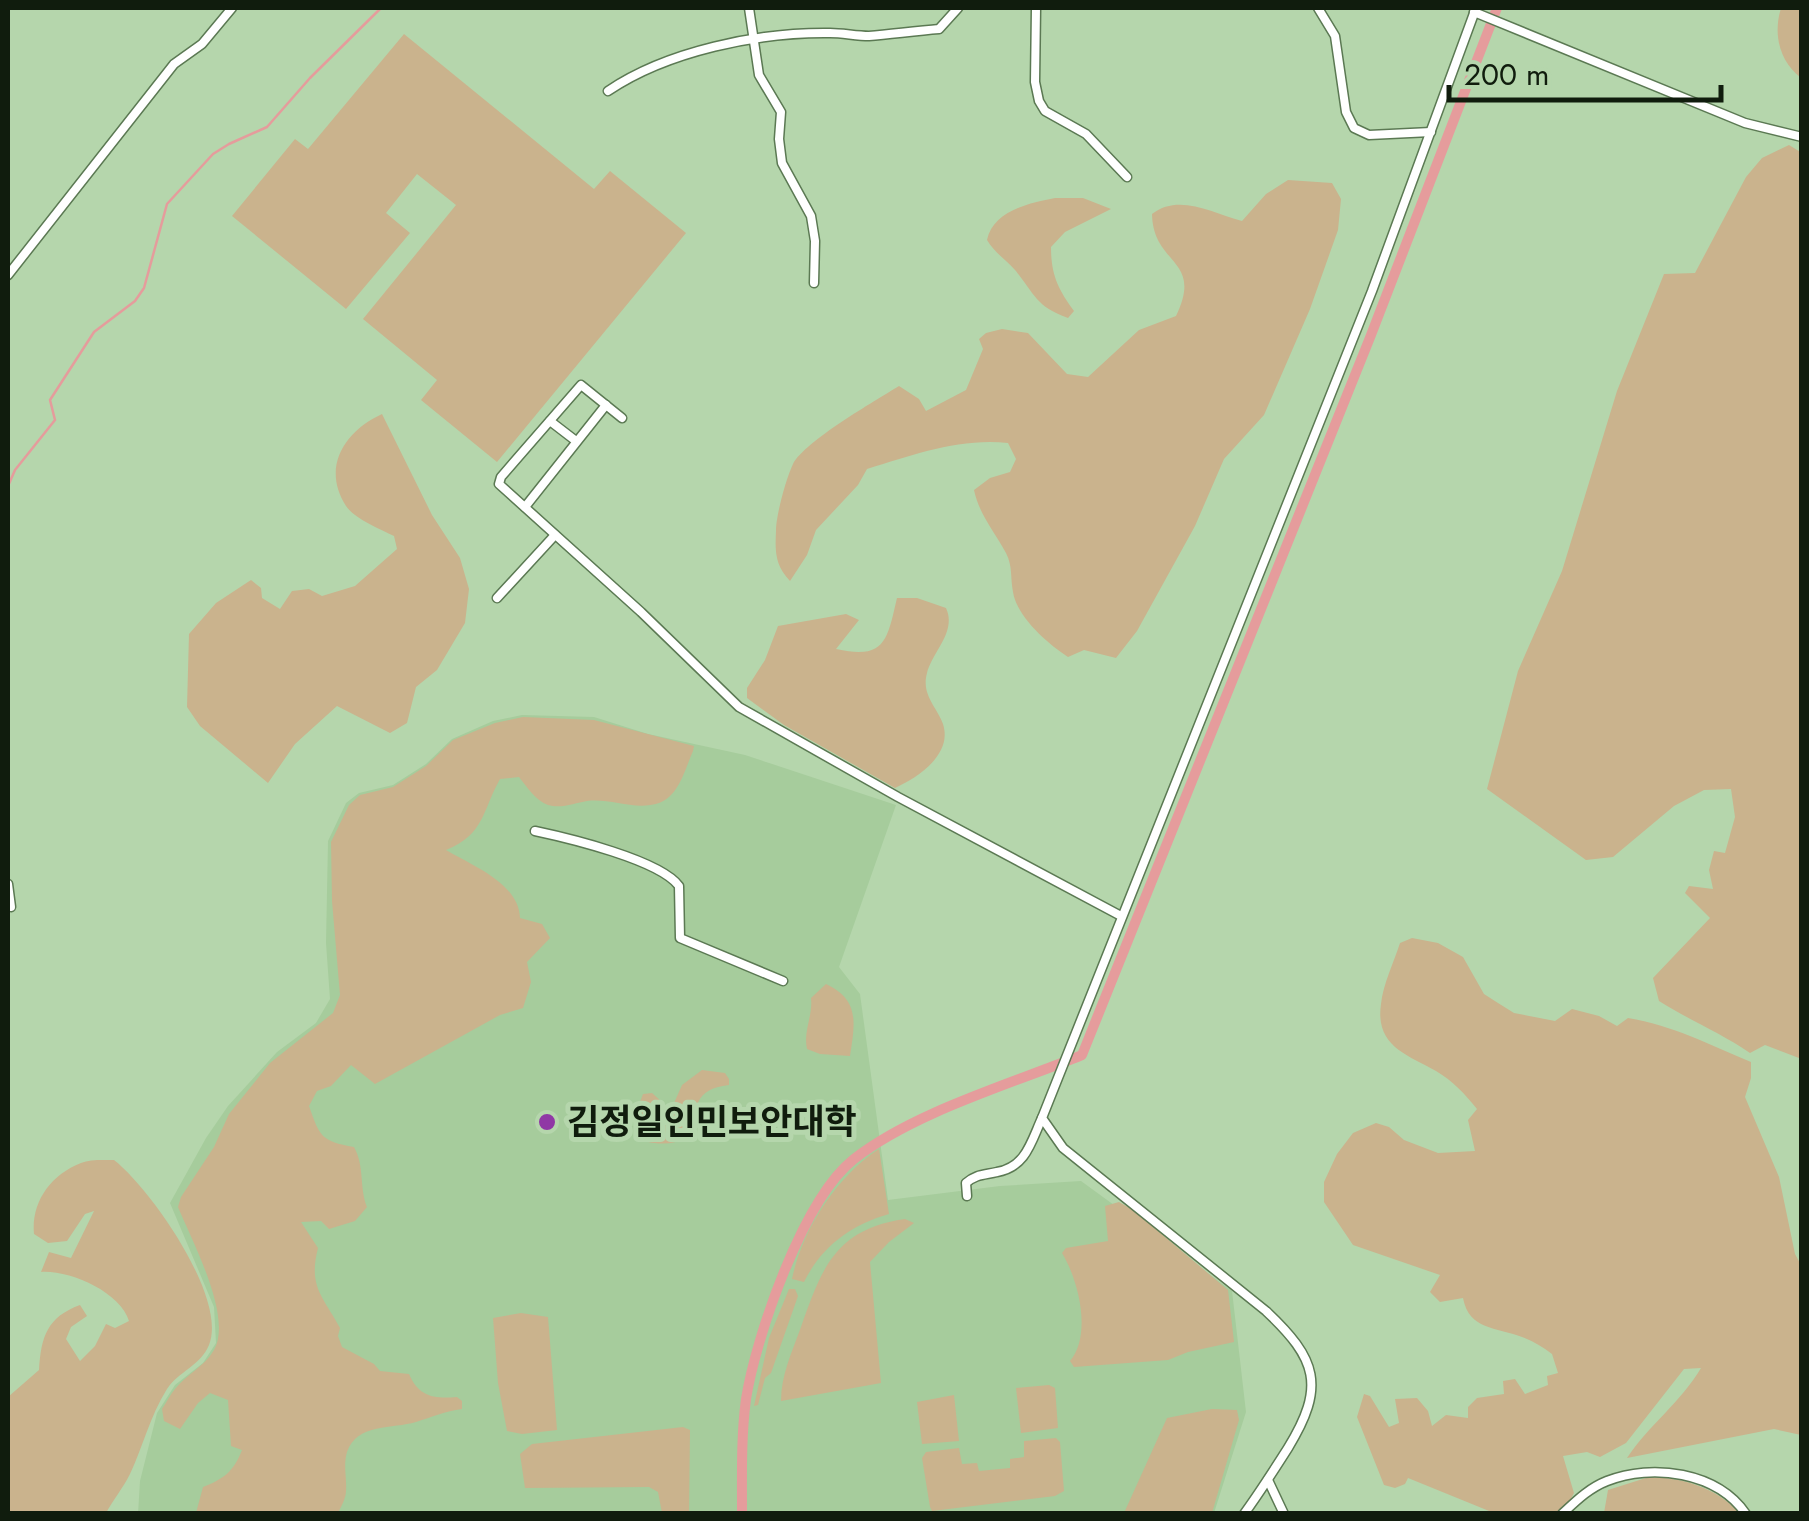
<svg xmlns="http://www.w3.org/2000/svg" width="1809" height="1521" font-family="Jost,'Noto Sans KR',sans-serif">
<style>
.built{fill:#a6cc9c}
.green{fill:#cab38d}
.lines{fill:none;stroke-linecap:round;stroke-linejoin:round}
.stream{stroke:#e59c9c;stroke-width:2.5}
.canal{stroke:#e59c9c;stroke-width:10}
.street-casing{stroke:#5b7953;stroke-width:11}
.street{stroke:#fff;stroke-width:8}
.poi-dot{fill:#9038a5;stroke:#b5d6ac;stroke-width:4}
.labels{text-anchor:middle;stroke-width:10;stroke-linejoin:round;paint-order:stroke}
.poi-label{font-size:35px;font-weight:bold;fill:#101c0d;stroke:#b5d6ac;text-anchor:start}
</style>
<rect width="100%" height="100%" fill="#b5d6ac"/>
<path class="built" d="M522 715 594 717 648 734 745 755 896 805 839 967 860 994 888 1200 1000 1186 1081 1181 1232 1291 1246 1412 1214 1513 138 1514 140 1481 157 1413 175 1385 203 1363 216 1343 214 1307 170 1203 206 1138 228 1106 277 1052 316 1023 330 999 326 943 328 841 346 803 359 793 393 785 426 764 452 739 493 721Z"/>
<g class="green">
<path d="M1781 8H1801V78C1779 61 1773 34 1781 8Z"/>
<path d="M404 34 594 189 610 171 686 233 497 462 421 400 437 380 363 319 456 205 417 174 386 213 410 233 346 309 232 216 295 139 308 149Z"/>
<path d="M1789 145 1802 153V1057L1799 1058 1765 1045 1750 1053C1721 1033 1689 1020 1659 1001L1653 978 1710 918 1685 893 1689 886 1713 889 1709 870 1714 851 1725 853 1735 817 1731 789 1704 790 1674 806 1613 857 1586 860 1487 789 1518 671 1562 571 1617 391 1664 274 1695 273 1746 177 1762 158Z"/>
<path d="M1288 180 1332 183 1341 199 1338 230 1310 309 1264 415 1224 459 1195 526 1137 631 1116 658 1084 650 1068 657C1047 643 1017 617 1013 592 1010 577 1013 567 1006 553 994 531 979 514 974 490L990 478 1010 472 1016 459 1008 443C958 438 914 455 867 469L858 485 816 530 807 555 790 581C775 565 775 552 776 531 776 515 786 479 793 464 805 441 875 401 899 386L919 399 926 411 966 390 983 349 979 339 986 333 1002 329 1028 333 1067 374 1088 377 1139 330 1176 316C1204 258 1153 266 1152 214 1179 193 1212 213 1242 221L1266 194Z"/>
<path d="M1055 198H1083L1111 209 1065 232 1051 247C1051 275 1058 289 1074 311L1068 318C1035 306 1035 294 1015 270 1005 259 995 253 987 240 993 211 1029 203 1055 198Z"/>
<path d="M382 414 432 515 460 558 469 589 465 623 437 670 416 687 407 723 390 733 337 706 295 744 268 783 200 726 187 707 189 634 216 603 251 580 261 588 262 598 280 609 292 591 309 589 322 596 355 586 397 549 394 536C380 529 355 519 346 506 321 467 345 431 382 414Z"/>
<path d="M897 598H917L946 608C957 632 932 652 927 673 921 695 937 707 943 724 953 755 917 778 895 788L784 725 747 698V688L765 660 778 626 846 614 859 620 836 649C885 660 887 641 897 598Z"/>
<path d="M523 717 594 720 694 746 693 751C685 769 679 796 659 803 635 811 611 798 587 801 575 803 561 809 548 805 536 801 527 787 519 777L500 779C482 811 485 834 446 850 471 865 519 883 520 918L542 924 550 938 527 962 531 982 523 1008 500 1015 375 1084 351 1065 331 1086 317 1091 309 1106C320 1137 321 1141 354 1147 365 1167 359 1187 367 1207L355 1221 329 1229 321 1221 301 1222 318 1248C308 1287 323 1296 340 1328L338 1336 342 1347 374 1364 380 1371 409 1374C419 1397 434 1399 457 1397L462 1401V1409C445 1411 432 1417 416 1422 393 1429 357 1423 347 1452 343 1466 347 1477 346 1491 346 1498 341 1507 338 1513H196L203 1487C224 1479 234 1471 242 1450L231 1446 228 1400 210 1393 198 1403 180 1429 164 1421 162 1409C166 1403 170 1395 175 1389 187 1374 204 1367 214 1350 233 1317 192 1241 178 1207L181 1197 214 1147 229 1114 270 1063 333 1013 340 995 332 901 331 842 349 805 360 795 393 787 426 766 453 740 495 723Z"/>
<path d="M1412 938 1438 943 1463 957 1484 994 1498 1003 1514 1013 1555 1021 1572 1009 1599 1016 1617 1026 1628 1018C1672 1025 1710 1045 1751 1062V1078L1745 1097 1779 1177 1795 1254 1801 1265V1435L1774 1429 1627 1458C1649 1425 1681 1402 1701 1368L1684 1369 1626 1443 1600 1457 1587 1452 1563 1456 1574 1493 1566 1508 1556 1513H1494L1408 1478 1405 1484 1395 1488 1384 1485 1357 1417 1364 1394 1370 1396 1389 1427 1399 1423 1395 1399 1417 1398 1428 1411 1432 1426 1446 1415 1468 1418V1407L1477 1398 1504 1394 1503 1381 1515 1379 1525 1394 1548 1385 1547 1376 1558 1373 1552 1354C1543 1347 1533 1341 1522 1337 1496 1327 1469 1330 1463 1298L1440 1302 1430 1292 1440 1275 1353 1245 1324 1202V1182L1337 1154 1353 1133 1376 1123 1389 1127 1404 1140 1438 1153 1475 1151 1468 1120 1477 1109C1465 1094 1453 1081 1436 1071 1406 1054 1375 1046 1381 1004 1383 984 1394 962 1400 943Z"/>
<path d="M826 984C860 1000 855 1023 850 1056L820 1054 807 1049C803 1031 813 1016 811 998Z"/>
<path d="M702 1070 725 1073 729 1079V1085C693 1089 697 1108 688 1138 673 1145 651 1146 636 1137L643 1116 639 1105 643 1094 652 1093 661 1101 663 1112 671 1110 682 1085Z"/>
<path d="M879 1149 889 1214C851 1225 822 1246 804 1282L792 1279C802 1230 837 1176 879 1149Z"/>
<path d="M114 1160C150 1188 228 1298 209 1345 201 1365 178 1372 167 1389 150 1416 143 1446 130 1474 123 1488 113 1500 106 1513H8V1397L39 1370C41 1337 47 1317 80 1305L87 1316 71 1327 66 1339 80 1361 95 1346 106 1324 115 1328 129 1321C120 1292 70 1270 41 1272L49 1252 71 1258 94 1211 85 1214 67 1241 48 1243 34 1234C31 1203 50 1175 81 1163 90 1159 104 1160 114 1160Z"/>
<path d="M1119 1202 1133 1210 1228 1290 1234 1342 1188 1352 1168 1360 1074 1367 1070 1361C1092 1335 1079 1281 1062 1253L1066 1248 1108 1241 1105 1206Z"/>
<path d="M905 1219 914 1223 889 1242 870 1262 881 1383 781 1401C781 1375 792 1352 801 1327 822 1267 836 1229 905 1219Z"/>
<path d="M789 1289H795L798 1296 771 1373 765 1378 758 1405 754 1406 769 1338Z"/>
<path d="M521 1313 548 1317 557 1430 522 1434 507 1431 498 1383 493 1318Z"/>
<path d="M1049 1385 1055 1388 1058 1428 1021 1433 1016 1388Z"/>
<path d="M954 1395 959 1441 922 1444 917 1402Z"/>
<path d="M1212 1409 1237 1410 1239 1420 1212 1513H1124L1167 1418Z"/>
<path d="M683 1427 690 1430 689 1513H662L658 1492 649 1487 525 1488 520 1454 532 1444Z"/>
<path d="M1056 1438 1060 1442 1064 1491 1055 1496 932 1511 930 1507 922 1458 926 1452 959 1448 962 1464 977 1463 979 1471 1010 1468V1459L1024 1457V1441Z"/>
<path d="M1649 1477C1685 1478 1714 1487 1740 1513H1604L1608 1490Z"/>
</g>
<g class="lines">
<path class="stream" d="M8 486 15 470 55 420 50 400 94 332 135 301 144 288 167 204 213 154 229 144 267 127 310 78 381 8"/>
<path class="canal" d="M742 1514C742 1475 741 1437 746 1399 756 1336 803 1199 854 1159 914 1112 1011 1084 1082 1055L1371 335 1497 8"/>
<g class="street-casing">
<g id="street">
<path d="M749 8 759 75 781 112 779 139 782 163 811 216 815 241 814 283"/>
<path d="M1036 8 1035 82 1039 101 1045 111 1086 134 1127 177"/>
<path d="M1318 8 1335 36 1346 112 1354 128 1369 135 1431 132"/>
<path d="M1474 12 1745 123 1802 137"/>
<path d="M608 91C667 51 759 32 830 33 843 33 856 36 869 36 892 34 915 31 939 29L958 8"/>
<path d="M8 275 174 64 202 44 232 8"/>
<path d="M622 418 581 385 501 477 499 484 641 612 739 707 898 797 1121 916"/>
<path d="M550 421 576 441"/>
<path d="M525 507 606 405"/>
<path d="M497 598 555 535"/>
<path d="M535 831C568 838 660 860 679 886L680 938 783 981"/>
<path d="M8 884 11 907"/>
<path d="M967 1196 966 1183C976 1174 985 1175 997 1172 1026 1167 1031 1142 1042 1118"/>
<path d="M1268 1480 1284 1514"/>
<path d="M1244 1514C1260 1492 1274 1470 1288 1448 1326 1386 1317 1359 1266 1311L1063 1148 1042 1118 1372 291 1476 8"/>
<path d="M1562 1514C1576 1501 1589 1488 1607 1481 1652 1463 1717 1472 1746 1514"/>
</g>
</g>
<use href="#street" class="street"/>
</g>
<circle class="poi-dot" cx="547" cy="1122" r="10"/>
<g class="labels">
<g class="poi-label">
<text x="567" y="1134">김정일인민보안대학</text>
</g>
</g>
<rect width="1809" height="1521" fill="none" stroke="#101c0d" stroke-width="20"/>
<path d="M1449 85v15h272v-15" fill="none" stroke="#101c0d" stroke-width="5"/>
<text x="1464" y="85" font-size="30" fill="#101c0d" stroke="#b5d6ac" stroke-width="8" paint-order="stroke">200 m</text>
</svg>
